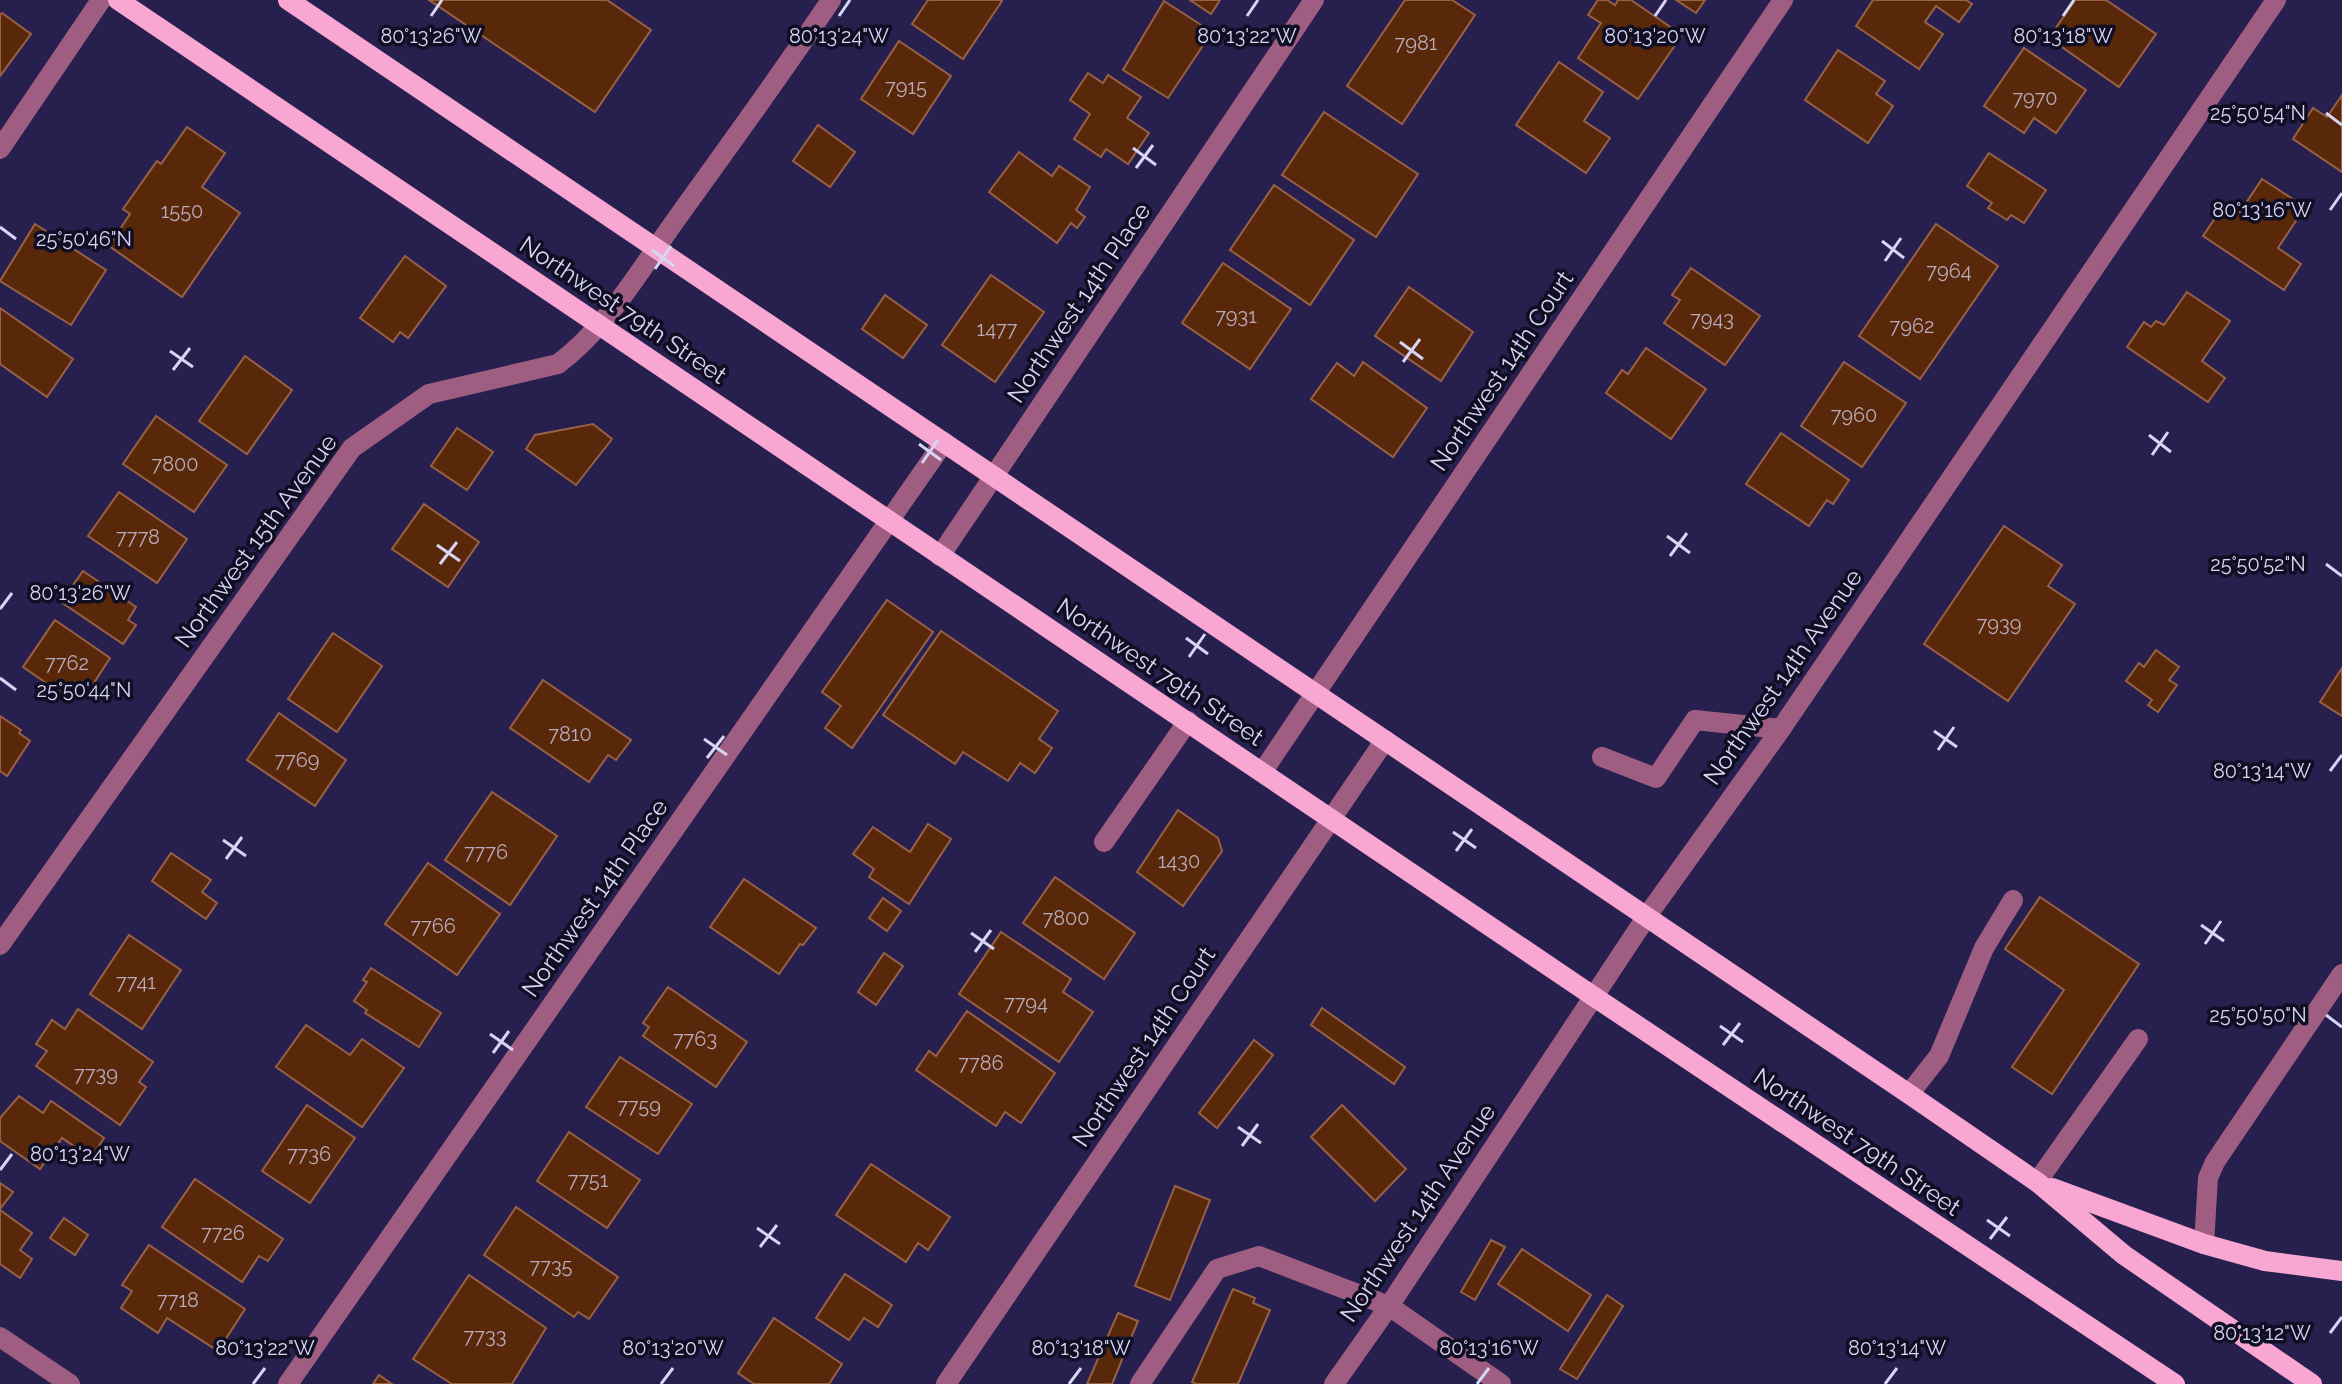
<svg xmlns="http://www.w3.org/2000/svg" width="2342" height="1384" font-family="Raleway,sans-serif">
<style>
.building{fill:#59270a;stroke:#986145;stroke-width:2}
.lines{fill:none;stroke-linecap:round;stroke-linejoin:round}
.minor{stroke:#9f5e81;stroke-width:20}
.major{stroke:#f8a7d2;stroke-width:20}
.ticks{fill:none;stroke:#d6d5f3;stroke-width:3}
.labels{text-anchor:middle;stroke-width:7;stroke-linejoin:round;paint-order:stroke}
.number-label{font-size:20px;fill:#b7aab9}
.street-label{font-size:24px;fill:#d6d5f3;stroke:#100e22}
.ticks-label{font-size:20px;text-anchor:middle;fill:#d6d5f3;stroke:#100e22;stroke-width:7;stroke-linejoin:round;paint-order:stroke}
</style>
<rect width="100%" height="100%" fill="#271f4e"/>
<g class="building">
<path d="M429 0H607L651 30 595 112Z"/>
<path d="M928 0H1000L1002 1 963 59 912 24Z"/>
<path d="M1190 0H1220L1211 14Z"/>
<path d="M1405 0H1452L1475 15 1402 124 1347 86Z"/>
<path d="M1598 0H1607L1615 5 1618 0H1631L1682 35 1638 99 1578 58 1601 23 1588 15Z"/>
<path d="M1676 0H1705L1696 13Z"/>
<path d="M1873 0H1966L1972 4 1959 22 1936 6 1925 22 1943 34 1919 69 1856 26Z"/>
<path d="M2075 0H2106L2156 34 2119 87 2049 38Z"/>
<path d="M1164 1 1212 32 1168 98 1123 70Z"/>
<path d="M2 13 31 34 0 76V15Z"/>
<path d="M899 41 951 76 913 134 861 99Z"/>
<path d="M2024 48 2086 90 2056 133 2034 118 2024 133 1984 106Z"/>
<path d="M1838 50 1885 81 1876 94 1893 106 1868 143 1805 100Z"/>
<path d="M1559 62 1603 92 1584 121 1610 138 1586 173 1516 125Z"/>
<path d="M1088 73 1103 83 1108 75 1141 97 1127 118 1149 133 1128 164 1106 149 1101 157 1074 139 1090 114 1070 100Z"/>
<path d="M2342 95V172L2293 139 2313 108 2327 117Z"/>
<path d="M1324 112 1418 174 1376 237 1282 175Z"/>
<path d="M818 125 855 152 830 187 793 161Z"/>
<path d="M187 127 225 153 202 187 240 213 182 297 109 246 130 214 123 209 157 161 161 164Z"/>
<path d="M1019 152 1052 176 1059 166 1090 187 1076 210 1085 217 1077 228 1071 223 1057 243 989 192Z"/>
<path d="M1989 153 2046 190 2024 223 2011 215 2007 220 1988 208 1992 203 1967 186Z"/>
<path d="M2262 179 2305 207 2278 248 2301 264 2284 290 2203 236 2222 208 2229 213 2233 208 2240 212Z"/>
<path d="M1274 185 1354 240 1310 305 1230 250Z"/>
<path d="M35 224 106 270 71 325 0 281Z"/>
<path d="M1936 224 1998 266 1920 379 1859 336Z"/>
<path d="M405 256 446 286 408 338 400 332 393 342 360 318Z"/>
<path d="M1223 263 1291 309 1250 369 1182 323Z"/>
<path d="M1691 268 1760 316 1725 365 1664 323 1680 300 1672 295Z"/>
<path d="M991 275 1044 312 995 382 942 345Z"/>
<path d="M1409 287 1473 332 1441 381 1375 336Z"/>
<path d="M2187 292 2230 321 2202 361 2225 378 2208 402 2127 347 2144 322 2151 327 2156 321 2164 325Z"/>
<path d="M885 295 927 325 903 358 862 329Z"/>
<path d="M0 308 73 359 47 397 0 364Z"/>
<path d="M1646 348 1706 389 1671 439 1606 393 1622 370 1628 374Z"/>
<path d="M245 356 292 390 247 454 199 421Z"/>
<path d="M1363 362 1427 408 1393 457 1311 399 1337 363 1354 376Z"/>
<path d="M1844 362 1906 403 1862 467 1801 426Z"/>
<path d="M156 416 227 465 194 512 123 464Z"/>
<path d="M593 424 612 439 576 485 526 449 535 435Z"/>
<path d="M457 428 493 452 467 490 431 466Z"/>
<path d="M1781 433 1849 480 1833 504 1827 500 1809 526 1746 484Z"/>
<path d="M119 492 187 539 157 583 88 536Z"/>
<path d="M424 504 479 542 448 587 392 549Z"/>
<path d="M2004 526 2062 565 2048 586 2075 604 2008 701 1924 644Z"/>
<path d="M83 571 136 607 128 620 136 625 123 644 61 602Z"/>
<path d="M887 600 933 632 852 748 825 728 841 706 822 692Z"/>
<path d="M55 620 110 658 88 692 77 685 68 698 23 667Z"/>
<path d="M941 631 1058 711 1039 739 1052 748 1035 773 1020 763 1008 781 963 752 955 764 883 715Z"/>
<path d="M333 633 382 666 337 732 288 699Z"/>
<path d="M2156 650 2179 667 2169 680 2177 685 2158 712 2148 705 2152 700 2126 681 2139 663 2144 667Z"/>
<path d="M2342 668V716L2320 702Z"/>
<path d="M543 680 631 740 616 760 608 755 589 782 510 728Z"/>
<path d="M279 713 346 760 315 806 247 760Z"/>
<path d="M0 716 21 730 19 733 30 741 7 776 0 771Z"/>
<path d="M492 792 557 836 510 905 445 860Z"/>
<path d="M1178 810 1218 838 1222 851 1183 906 1137 872Z"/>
<path d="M928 824 951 839 909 904 869 877 874 869 853 854 873 827 910 852Z"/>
<path d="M171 853 211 880 202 892 217 903 206 919 152 881Z"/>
<path d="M428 863 500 914 457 975 385 924Z"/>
<path d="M1055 877 1135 933 1104 979 1023 923Z"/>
<path d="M744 879 816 928 803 945 800 944 779 974 710 927Z"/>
<path d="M2040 897 2139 964 2052 1094 2012 1067 2064 990 2005 949Z"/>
<path d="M883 898 901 911 887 931 869 918Z"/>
<path d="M1001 932 1071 979 1063 992 1093 1012 1059 1062 959 994Z"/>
<path d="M129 935 181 970 142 1029 90 994Z"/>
<path d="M884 953 903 966 876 1005 858 992Z"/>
<path d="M371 968 441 1013 419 1047 365 1013 367 1010 354 1001 367 982 363 980Z"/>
<path d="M668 987 747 1042 716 1087 643 1036 649 1027 643 1023Z"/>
<path d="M1322 1008 1405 1067 1394 1084 1311 1025Z"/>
<path d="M78 1009 153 1062 139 1082 146 1087 120 1125 36 1066 47 1051 36 1044 52 1020 65 1029Z"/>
<path d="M967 1011 1055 1073 1021 1123 1005 1112 996 1126 916 1070 929 1051 936 1056Z"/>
<path d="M306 1025 350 1055 362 1039 404 1068 362 1127 276 1067Z"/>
<path d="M1254 1040 1273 1055 1217 1128 1199 1113Z"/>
<path d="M620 1057 692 1104 658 1154 586 1107Z"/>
<path d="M19 1096 43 1113 51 1101 104 1138 91 1158 62 1138 40 1169 0 1141V1118Z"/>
<path d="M307 1105 355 1138 310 1203 262 1171Z"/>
<path d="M1342 1105 1406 1169 1375 1201 1311 1137Z"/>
<path d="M569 1132 640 1180 607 1228 537 1181Z"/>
<path d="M871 1164 950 1217 928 1250 918 1243 906 1262 836 1215Z"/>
<path d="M195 1179 283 1239 268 1261 259 1256 242 1282 162 1227Z"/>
<path d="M0 1183 13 1192 0 1209Z"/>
<path d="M1175 1186 1210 1200 1170 1300 1135 1286Z"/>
<path d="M516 1207 618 1277 589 1319 578 1312 574 1317 484 1255Z"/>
<path d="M0 1210 32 1233 20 1250 32 1259 20 1278 0 1264Z"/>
<path d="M64 1218 88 1235 75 1255 50 1238Z"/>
<path d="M1491 1240 1505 1247 1475 1300 1461 1292Z"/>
<path d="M149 1245 245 1309 218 1351 167 1318 158 1333 121 1308 132 1291 122 1285Z"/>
<path d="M1522 1249 1591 1295 1568 1331 1498 1284Z"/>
<path d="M845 1274 892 1305 878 1327 864 1318 849 1340 816 1318Z"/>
<path d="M469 1275 546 1328 512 1384H452L413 1359Z"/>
<path d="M1233 1289 1255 1298 1253 1303 1270 1310 1238 1384H1196L1192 1382Z"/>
<path d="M1607 1295 1623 1306 1577 1379 1560 1369Z"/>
<path d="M1118 1313 1138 1321 1112 1384H1087Z"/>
<path d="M774 1318 842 1364 829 1384H754L738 1373Z"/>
<path d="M379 1375 392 1384H373Z"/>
</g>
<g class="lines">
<g class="minor">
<path d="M0 149 101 0"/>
<path d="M940 556 1314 0"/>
<path d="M1602 757 1656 778 1695 720 1781 729"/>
<path d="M1263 771 1783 0"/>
<path d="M1104 842 1188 721"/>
<path d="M0 945 352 448 429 394 558 364C609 326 643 265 680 214 731 143 783 72 831 0"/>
<path d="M1909 1094 1939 1056 1984 948 2013 900"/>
<path d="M2037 1182 2138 1039"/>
<path d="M2204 1244 2208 1178 2215 1162 2342 974"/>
<path d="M0 1337 70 1384"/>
<path d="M288 1384 944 442"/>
<path d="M946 1384 1385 740"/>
<path d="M1140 1384 1217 1269 1259 1256 1389 1306 1501 1384"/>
<path d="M1334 1384 1389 1306 1647 916 1781 729 2276 0"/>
</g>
<g class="major">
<path d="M118 0 1593 996 2175 1384"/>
<path d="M288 0 1909 1094 2037 1182 2124 1255 2312 1384"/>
<path d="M2052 1188 2204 1244 2265 1261 2342 1271"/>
</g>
</g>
<path class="ticks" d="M431 16 442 0M839 16 850 0M1247 16 1258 0M1655 16 1666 0M2063 16 2074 0M2326 113 2342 125M1133 148 1156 165M1136 168 1153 145M2330 210 2342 193M0 227 16 239M1882 241 1904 258M652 250 674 266M1885 261 1901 238M655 269 671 246M1400 342 1423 359M170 351 193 367M1403 362 1420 339M173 370 190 348M2149 435 2171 452M919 444 941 460M2152 455 2168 432M922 463 938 440M1667 536 1690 553M437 545 460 561M1670 556 1687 533M440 564 457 542M2326 564 2342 576M0 609 12 593M1186 638 1208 654M1189 657 1205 634M0 678 16 690M1934 731 1957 747M704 739 727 755M1938 750 1954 727M707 758 724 736M2330 771 2342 755M1453 832 1476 848M223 840 246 856M1456 851 1472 829M226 859 242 837M2201 925 2224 941M971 933 994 949M2205 944 2221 921M975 952 991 930M2326 1015 2342 1027M1720 1026 1743 1042M490 1034 513 1050M1723 1045 1740 1023M493 1053 509 1031M1238 1127 1261 1143M1242 1146 1258 1124M0 1170 12 1154M1987 1220 2010 1236M757 1228 780 1244M1990 1239 2007 1217M760 1247 777 1225M2330 1333 2342 1317M253 1384 265 1368M661 1384 673 1368M1069 1384 1081 1368M1477 1384 1489 1368M1885 1384 1897 1368"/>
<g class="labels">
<g class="number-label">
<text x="1416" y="50">7981</text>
<text x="906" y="94">7915</text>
<text x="2035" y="105">7970</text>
<text x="182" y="218">1550</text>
<text x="1949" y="278">7964</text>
<text x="1236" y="323">7931</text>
<text x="1712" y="326">7943</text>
<text x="1912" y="333">7962</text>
<text x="997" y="336">1477</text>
<text x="1854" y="422">7960</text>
<text x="175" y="471">7800</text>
<text x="138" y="544">7778</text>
<text x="1999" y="631">7939</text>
<text x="67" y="670">7762</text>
<text x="570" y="741">7810</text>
<text x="297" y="767">7769</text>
<text x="486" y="859">7776</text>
<text x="1179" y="868">1430</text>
<text x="1066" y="925">7800</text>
<text x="433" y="933">7766</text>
<text x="136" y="989">7741</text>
<text x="1026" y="1010">7794</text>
<text x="695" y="1046">7763</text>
<text x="981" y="1070">7786</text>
<text x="96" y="1081">7739</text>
<text x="639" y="1113">7759</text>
<text x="309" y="1161">7736</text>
<text x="588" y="1187">7751</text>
<text x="223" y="1240">7726</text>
<text x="551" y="1273">7735</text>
<text x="178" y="1307">7718</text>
<text x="485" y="1343">7733</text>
</g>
<g class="street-label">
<text transform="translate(1079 303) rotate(-56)" y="8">Northwest 14th Place</text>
<text transform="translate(623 310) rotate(34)" y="8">Northwest 79th Street</text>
<text transform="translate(1502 371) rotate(-56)" y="8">Northwest 14th Court</text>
<text transform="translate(256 541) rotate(-54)" y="8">Northwest 15th Avenue</text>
<text transform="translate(1160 672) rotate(34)" y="8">Northwest 79th Street</text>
<text transform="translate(1783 677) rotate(-55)" y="8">Northwest 14th Avenue</text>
<text transform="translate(595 898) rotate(-55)" y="8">Northwest 14th Place</text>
<text transform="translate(1144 1047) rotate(-56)" y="8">Northwest 14th Court</text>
<text transform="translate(1857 1142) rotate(34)" y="8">Northwest 79th Street</text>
<text transform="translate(1418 1213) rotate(-56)" y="8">Northwest 14th Avenue</text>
</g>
</g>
<g class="ticks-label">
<text x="431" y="43">80°13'26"W</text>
<text x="839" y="43">80°13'24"W</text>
<text x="1247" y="43">80°13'22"W</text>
<text x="1655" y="43">80°13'20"W</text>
<text x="2063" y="43">80°13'18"W</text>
<text x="2258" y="120">25°50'54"N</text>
<text x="2262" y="217">80°13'16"W</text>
<text x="84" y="246">25°50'46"N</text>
<text x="2258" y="571">25°50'52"N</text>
<text x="80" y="600">80°13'26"W</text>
<text x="84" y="697">25°50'44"N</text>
<text x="2262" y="778">80°13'14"W</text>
<text x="2258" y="1022">25°50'50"N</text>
<text x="80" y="1161">80°13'24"W</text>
<text x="2262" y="1340">80°13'12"W</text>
<text x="265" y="1355">80°13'22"W</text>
<text x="673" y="1355">80°13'20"W</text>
<text x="1081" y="1355">80°13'18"W</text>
<text x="1489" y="1355">80°13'16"W</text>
<text x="1897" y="1355">80°13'14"W</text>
</g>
</svg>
